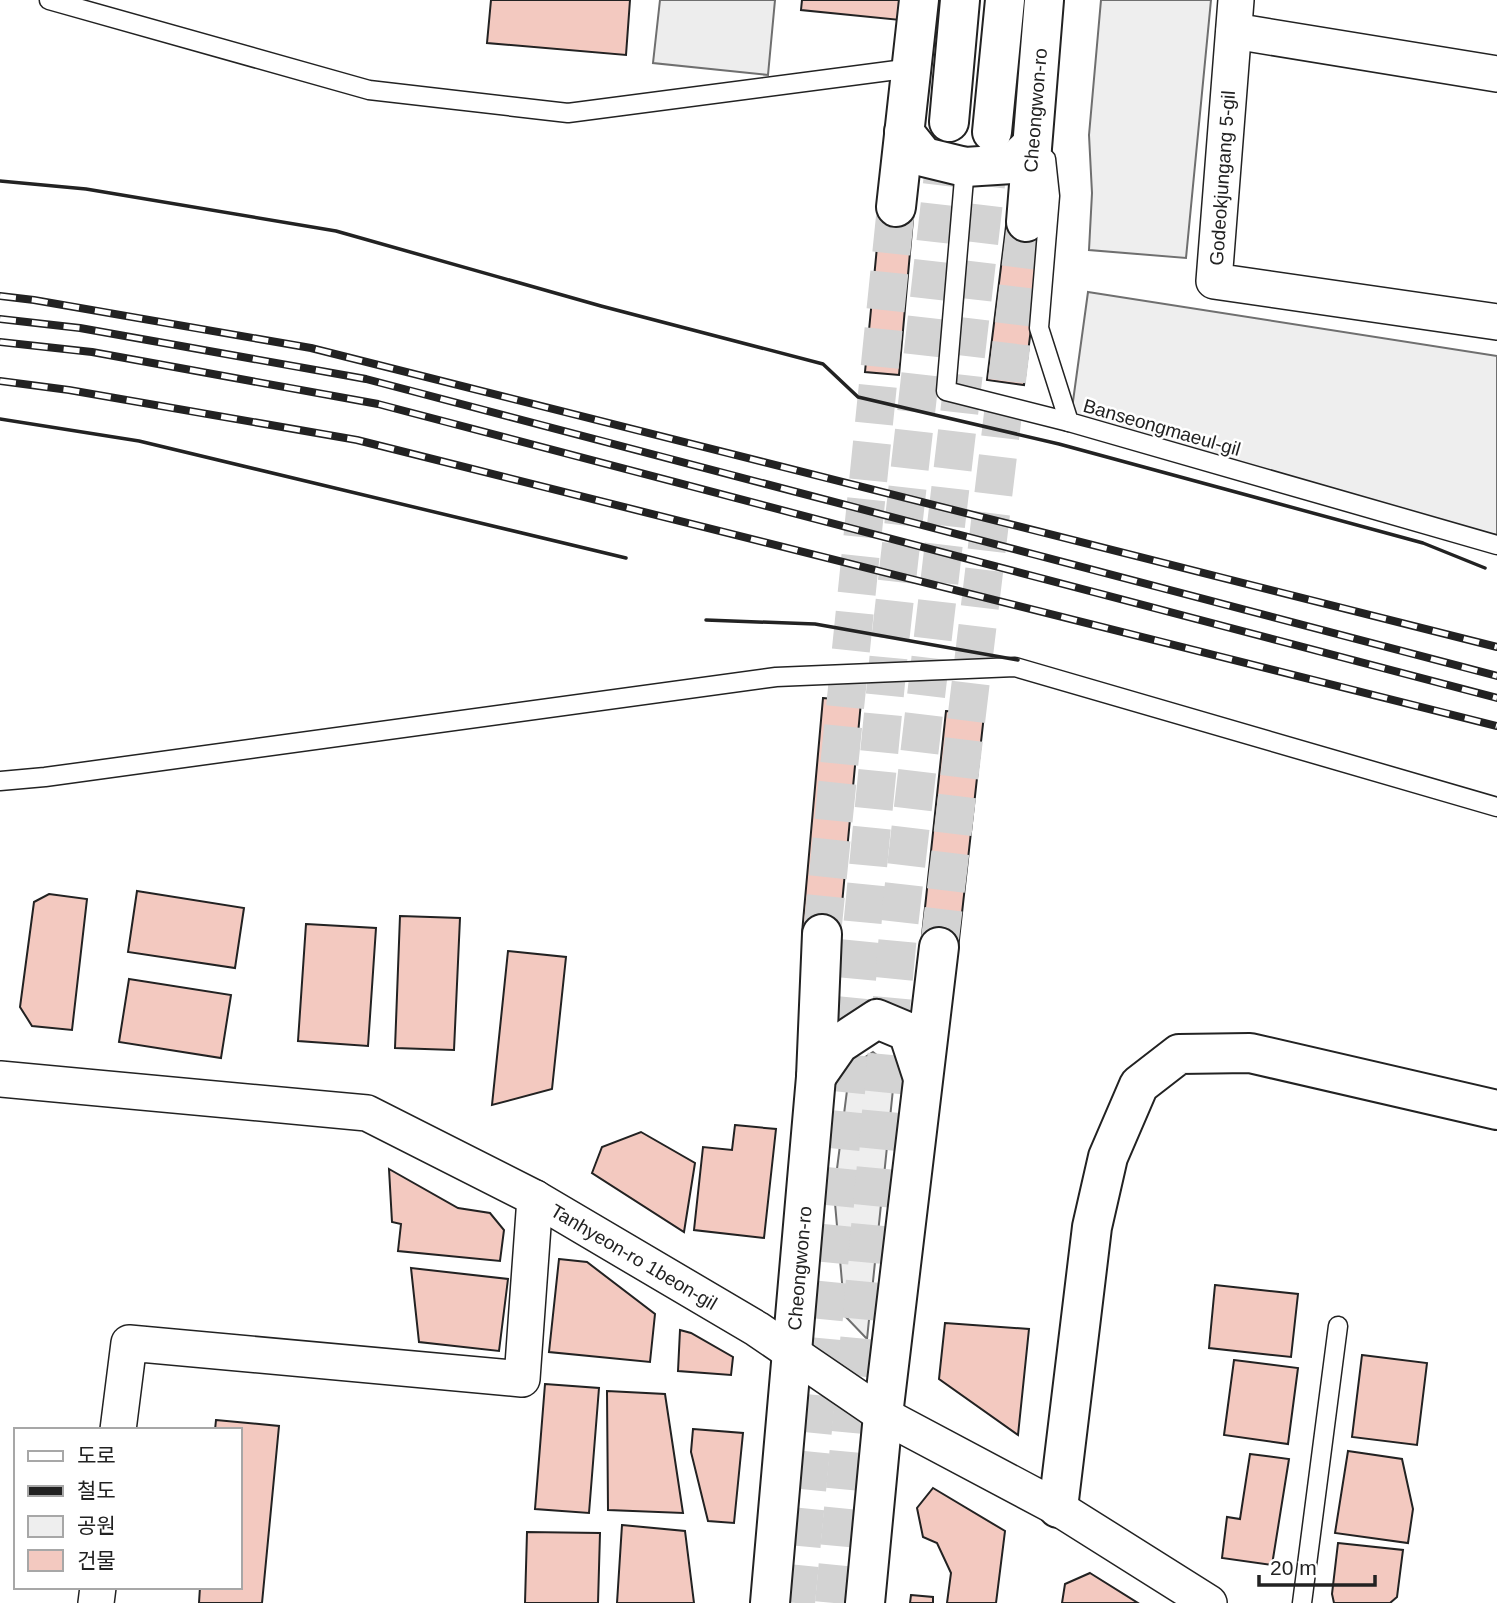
<svg xmlns="http://www.w3.org/2000/svg" width="1497" height="1603" font-family="Helvetica,'Noto Sans KR',sans-serif">
<style>
.green{fill:#eee;stroke:#6f6f6f;stroke-width:2}
.parking{fill:#ededed;stroke:#6f6f6f;stroke-width:2}
.building{fill:#f3c9c0;stroke:#222;stroke-width:2}
.lines{fill:none;stroke-linecap:round;stroke-linejoin:round}
.secondary-tunnel{stroke:#d3d3d3;stroke-width:38;stroke-dasharray:38 19;stroke-linecap:butt}
.lane-casing{stroke:#222;stroke-width:21}
.street-casing{stroke:#222;stroke-width:38}
.secondary-casing{stroke:#222;stroke-width:42}
.lane{stroke:#fff;stroke-width:18}
.street{stroke:#fff;stroke-width:35}
.secondary{stroke:#fff;stroke-width:38}
.rail-casing{stroke:#222;stroke-width:8}
.rail{stroke:#fff;stroke-width:5;stroke-dasharray:16;stroke-linecap:butt}
.wall{stroke:#222;stroke-width:3.5}
.labels{text-anchor:middle;stroke-width:5;stroke-linejoin:round;paint-order:stroke}
.street-label{font-size:19px;fill:#222;stroke:#fff}
</style>
<rect width="100%" height="100%" fill="#fff"/>
<g class="green">
<path d="M1101 0H1211L1186 258 1089 250 1092 193 1089 135Z"/>
<path d="M1088 292 1497 356V535L1451 528 1070 423Z"/>
<path d="M873 1052 895 1070 867 1339 845 1316 834 1192 850 1067Z"/>
</g>
<path class="parking" d="M660 0H775L768 75 653 63Z"/>
<g class="building">
<path d="M491 0H630L626 55 487 43Z"/>
<path d="M802 0H902L900 20 801 10Z"/>
<path d="M881 205 914 208 899 375 865 372Z"/>
<path d="M1007 218 1044 223 1024 385 987 380Z"/>
<path d="M823 698 861 702 839 936 802 933Z"/>
<path d="M946 711 984 715 958 949 921 945Z"/>
<path d="M137 891 244 908 235 968 128 952Z"/>
<path d="M49 894 87 899 72 1030 32 1026 20 1007 34 902Z"/>
<path d="M400 916 460 918 454 1050 395 1048Z"/>
<path d="M306 924 376 928 368 1046 298 1041Z"/>
<path d="M508 951 566 957 552 1089 492 1105Z"/>
<path d="M129 979 231 995 221 1058 119 1042Z"/>
<path d="M735 1125 776 1129 764 1238 694 1230 703 1147 732 1150Z"/>
<path d="M641 1132 695 1163 684 1232 592 1173 602 1147Z"/>
<path d="M389 1169 458 1208 490 1213 504 1230 500 1261 398 1251 401 1224 392 1222Z"/>
<path d="M559 1259 587 1262 655 1314 650 1362 549 1352Z"/>
<path d="M411 1268 508 1279 499 1351 419 1342Z"/>
<path d="M1215 1285 1298 1294 1291 1357 1209 1348Z"/>
<path d="M945 1323 1029 1329 1018 1435 939 1379Z"/>
<path d="M680 1330 691 1333 733 1357 731 1375 678 1371Z"/>
<path d="M1362 1355 1427 1363 1417 1445 1352 1437Z"/>
<path d="M1234 1360 1298 1368 1288 1444 1224 1435Z"/>
<path d="M545 1384 599 1388 589 1513 535 1509Z"/>
<path d="M607 1391 665 1394 683 1513 608 1510Z"/>
<path d="M216 1420 279 1426 262 1603H199L200 1587H240V1430H215Z"/>
<path d="M693 1429 743 1433 734 1523 708 1521 691 1452Z"/>
<path d="M1348 1451 1402 1459 1413 1509 1408 1543 1335 1533Z"/>
<path d="M1250 1454 1289 1459 1272 1565 1222 1558 1227 1517 1240 1519Z"/>
<path d="M933 1488 1005 1531 996 1603H947L951 1573 937 1543 923 1537 917 1508Z"/>
<path d="M622 1525 685 1531 694 1603H617Z"/>
<path d="M527 1532 600 1533 598 1603H525Z"/>
<path d="M1338 1543 1403 1550 1397 1597 1390 1603H1334L1332 1594Z"/>
<path d="M1090 1573 1138 1603H1062L1065 1584Z"/>
<path d="M911 1595 933 1597V1603H910Z"/>
</g>
<g class="lines">
<g class="secondary-tunnel">
<path d="M822 934 896 207"/>
<path d="M939 947 1026 222"/>
<path d="M796 1603 890 642 948 131"/>
<path d="M834 1603 898 935 992 133"/>
</g>
<g class="lane-casing">
<g id="lane">
<path d="M49 0 369 90 568 113 912 68"/>
<path d="M1046 159 1050 196 1039 328 1069 422 1497 545"/>
<path d="M965 167 946 391 1069 422"/>
<path d="M0 781 45 777 776 677 1015 667 1497 807"/>
<path d="M1302 1603 1338 1326"/>
</g>
</g>
<g class="street-casing">
<g id="street">
<path d="M1236 0 1214 281 1497 322"/>
<path d="M1234 31 1497 74"/>
<path id="s1" d="M0 1079 367 1113 535 1198 757 1329 883 1415 1058 1508 1209 1603"/>
<path d="M118 1430 129 1343 522 1379 535 1198"/>
<path d="M96 1603 98 1587"/>
</g>
</g>
<g class="secondary-casing">
<g id="secondary">
<path d="M949 122 960 0"/>
<path d="M904 132 924 157 965 167 1012 164 1032 145"/>
<path d="M992 132 1005 0"/>
<path d="M896 207 919 0"/>
<path id="s2" d="M1026 222 1044 0"/>
<path d="M816 1077 839 1044 877 1019 908 1032 922 1075"/>
<path d="M1058 1508 1092 1227 1108 1157 1139 1085 1179 1054 1250 1053 1497 1110"/>
<path id="s3" d="M770 1603 816 1077 822 934"/>
<path d="M865 1603 883 1415 939 947"/>
</g>
</g>
<use href="#lane" class="lane"/>
<use href="#street" class="street"/>
<use href="#secondary" class="secondary"/>
<g class="rail-casing">
<g id="rail">
<path d="M0 296 34 300 311 348 1497 647"/>
<path d="M0 319 80 328 366 379 1497 676"/>
<path d="M0 342 92 352 378 404 1497 698"/>
<path d="M0 381 69 390 357 440 1497 726"/>
</g>
</g>
<use href="#rail" class="rail"/>
<g class="wall">
<path d="M0 181 86 189 336 231 601 306 823 364 858 397 1059 444 1423 543 1485 568"/>
<path d="M0 419 139 441 626 558"/>
<path d="M706 620 815 624 1018 660"/>
</g>
</g>
<g class="labels">
<g class="street-label">
<text dy="7" stroke="none"><textPath href="#s2" startOffset="112">Cheongwon-ro</textPath></text>
<text transform="translate(1222 178) rotate(-86)" y="7">Godeokjungang 5-gil</text>
<text transform="translate(1162 427) rotate(16)" y="7">Banseongmaeul-gil</text>
<text dy="7" stroke="none"><textPath href="#s1" startOffset="672">Tanhyeon-ro 1beon-gil</textPath></text>
<text dy="7" stroke="none"><textPath href="#s3" startOffset="336">Cheongwon-ro</textPath></text>
</g>
</g>
<rect x="14" y="1428" width="228" height="161" fill="#ffffff" stroke="#a7a7a7" stroke-width="2"/>
<rect x="28" y="1451" width="35" height="10" fill="#ffffff" stroke="#a7a7a7" stroke-width="2"/>
<text x="77" y="1463" font-size="21" fill="#222222">도로</text>
<rect x="28" y="1486" width="35" height="10" fill="#222222" stroke="#a7a7a7" stroke-width="2"/>
<text x="77" y="1498" font-size="21" fill="#222222">철도</text>
<rect x="28" y="1516" width="35" height="21" fill="#eeeeee" stroke="#a7a7a7" stroke-width="2"/>
<text x="77" y="1533" font-size="21" fill="#222222">공원</text>
<rect x="28" y="1550" width="35" height="21" fill="#f3c9c0" stroke="#a7a7a7" stroke-width="2"/>
<text x="77" y="1568" font-size="21" fill="#222222">건물</text>
<path d="M1259 1575v10h116v-10" fill="none" stroke="#222222" stroke-width="3.5"/>
<text x="1270" y="1575" font-size="21" fill="#222222" stroke="#ffffff" stroke-width="5" paint-order="stroke">20 m</text>
</svg>
